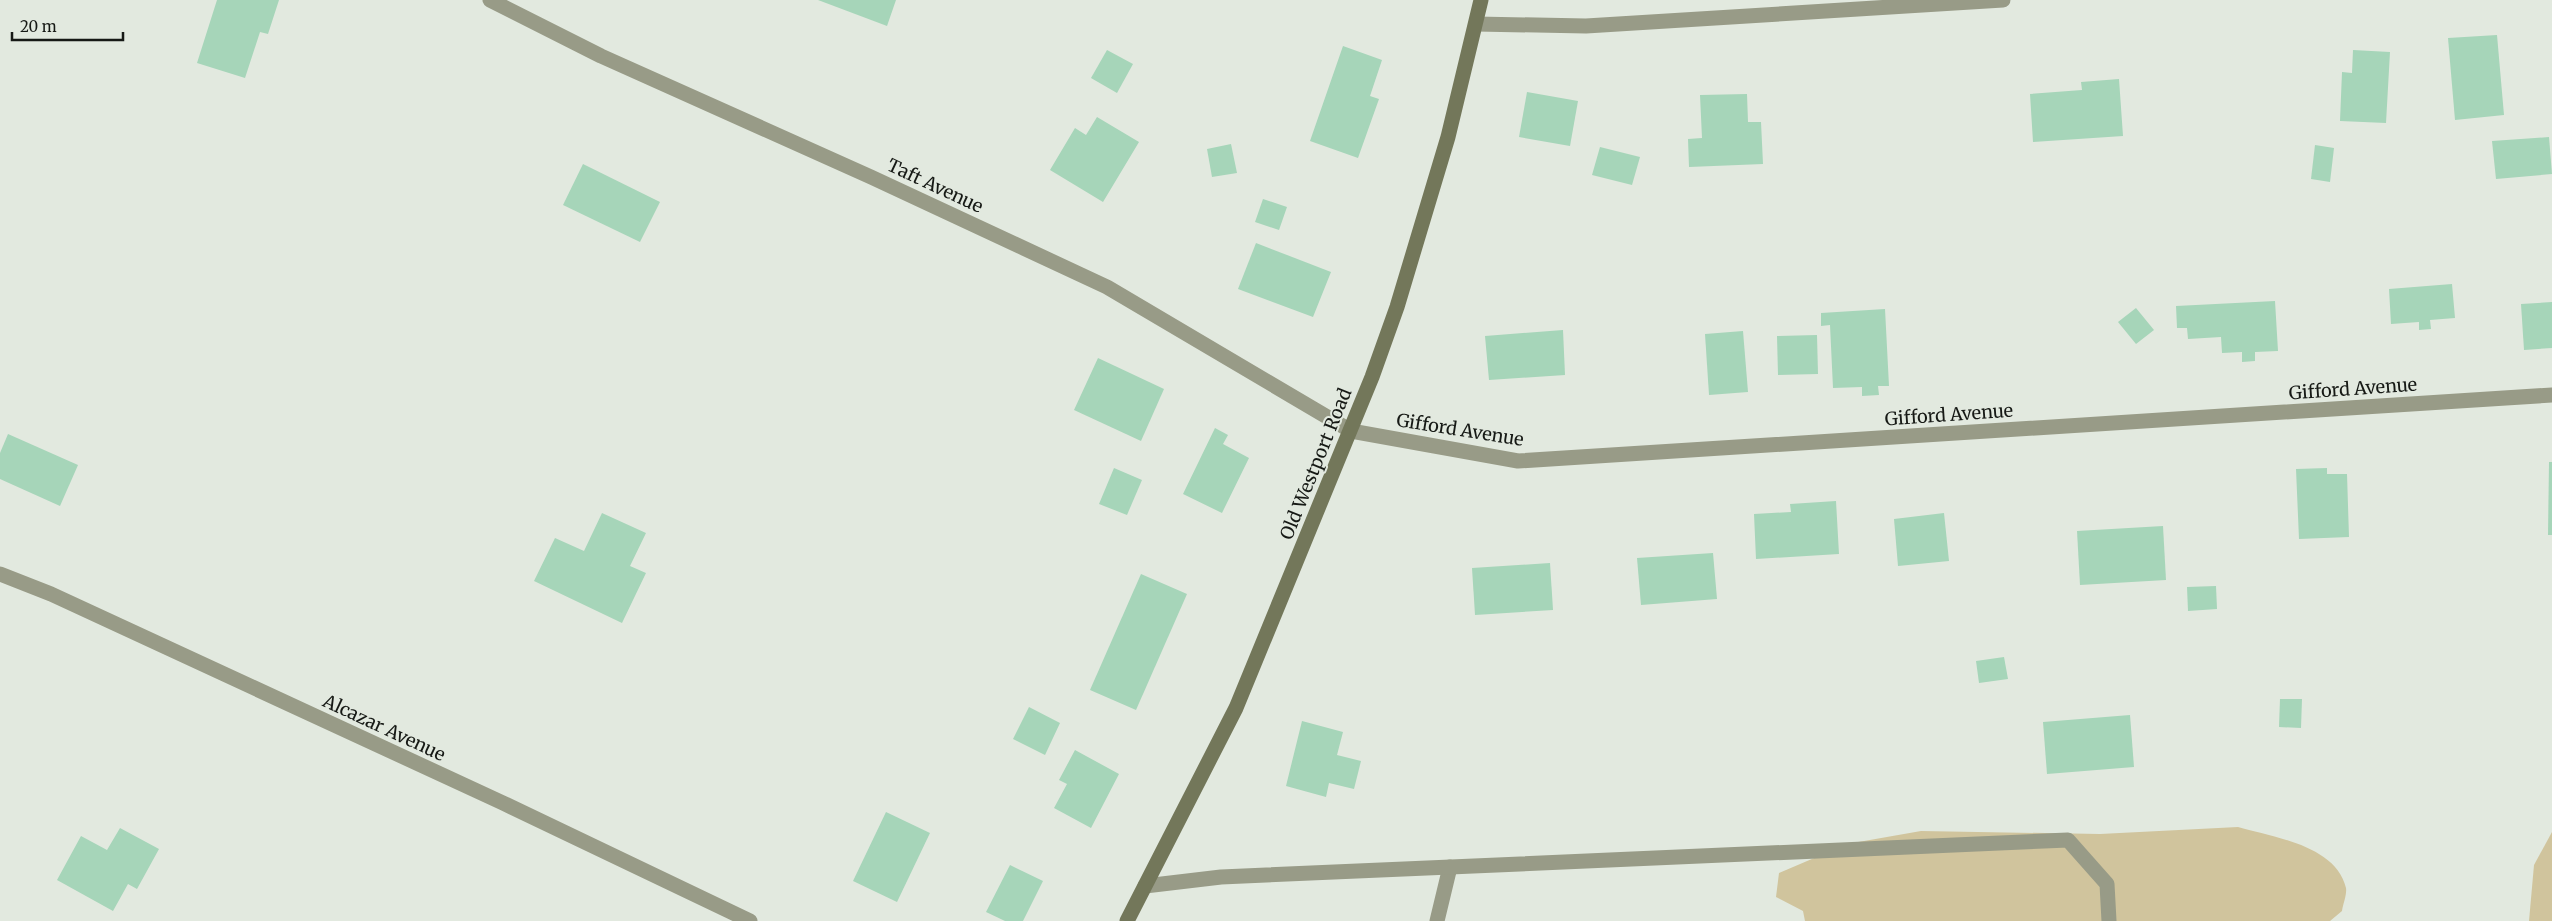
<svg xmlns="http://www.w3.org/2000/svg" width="2552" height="921" font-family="Merriweather,serif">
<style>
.green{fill:#d0c49d}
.building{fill:#a6d5b9}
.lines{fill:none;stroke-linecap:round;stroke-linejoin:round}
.lane{stroke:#989b87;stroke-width:15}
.street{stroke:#989b87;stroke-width:15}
.secondary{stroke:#73775a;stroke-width:15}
.labels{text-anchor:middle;stroke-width:4;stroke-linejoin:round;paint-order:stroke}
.street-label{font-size:18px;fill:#161915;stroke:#e2e9df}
</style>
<rect width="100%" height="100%" fill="#e2e9df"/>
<g class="green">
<path d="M2238 827C2272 837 2336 845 2346 888 2347 895 2343 904 2342 911L2330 921H1805L1803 911 1776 897 1779 873 1847 844 1921 831 2100 834Z"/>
<path d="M2552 832V921H2529L2534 865Z"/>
</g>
<g class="building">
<path d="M217 0H279L268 34 260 32 245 78 197 63Z"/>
<path d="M818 0H896L887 26Z"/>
<path d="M2497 35 2504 115 2455 120 2448 38Z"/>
<path d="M1343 46 1382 60 1370 96 1379 99 1358 158 1310 141Z"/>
<path d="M1107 50 1133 64 1117 93 1091 78Z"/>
<path d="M2353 50 2390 52 2386 123 2340 121 2342 72 2352 73Z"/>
<path d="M2119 79 2123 136 2033 142 2030 94 2082 90 2081 82Z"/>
<path d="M1527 92 1578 101 1570 146 1519 137Z"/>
<path d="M1747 94 1748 122H1761L1763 164 1689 167 1688 139 1702 138 1700 95Z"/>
<path d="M1097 117 1139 142 1103 202 1050 170 1075 128 1086 135Z"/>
<path d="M2549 137 2552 174 2496 179 2492 141Z"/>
<path d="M1231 144 1237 173 1212 177 1207 149Z"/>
<path d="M2315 145 2334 148 2330 182 2311 179Z"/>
<path d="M1600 147 1640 157 1632 185 1592 175Z"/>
<path d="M583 164 660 202 640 242 563 205Z"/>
<path d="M1263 199 1287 207 1279 230 1255 222Z"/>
<path d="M1256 243 1331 272 1313 317 1238 289Z"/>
<path d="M2452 284 2455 318 2430 320 2431 329 2419 330V322L2391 324 2389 289Z"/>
<path d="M2275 301 2278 351 2255 352V361L2242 362V352L2222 353 2221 337 2188 339 2187 328H2177L2176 306Z"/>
<path d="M2552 302V348L2524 350 2521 304Z"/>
<path d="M2136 308 2154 330 2136 344 2118 322Z"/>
<path d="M1885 309 1889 386H1878L1879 395 1862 396V387L1833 388 1830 325 1821 326V313Z"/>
<path d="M1563 330 1565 375 1489 380 1485 336Z"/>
<path d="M1743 331 1748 392 1709 395 1705 334Z"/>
<path d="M1817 335 1818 374 1778 375 1777 336Z"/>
<path d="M1098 358 1164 389 1141 441 1074 410Z"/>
<path d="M1215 428 1228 435 1223 444 1249 458 1222 513 1183 494Z"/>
<path d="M8 434 78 465 60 506 0 479V453Z"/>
<path d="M2549 462H2552V535H2548Z"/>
<path d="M1114 468 1142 480 1127 515 1099 504Z"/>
<path d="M2327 468V474H2347L2349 537 2299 539 2296 469Z"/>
<path d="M1836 501 1839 554 1756 559 1754 514 1791 512 1790 504Z"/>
<path d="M602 513 646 533 630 566 646 573 622 623 534 581 555 538 584 551Z"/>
<path d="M1944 513 1949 561 1898 566 1894 519Z"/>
<path d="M2163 526 2166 580 2080 585 2077 531Z"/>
<path d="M1713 553 1717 599 1641 605 1637 558Z"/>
<path d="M1550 563 1553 610 1475 615 1472 568Z"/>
<path d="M1141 574 1187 594 1136 710 1090 690Z"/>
<path d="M2216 586 2217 609 2188 611 2187 587Z"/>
<path d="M2004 657 2008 679 1979 683 1976 661Z"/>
<path d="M2280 699H2302L2301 728 2279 727Z"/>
<path d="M1029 707 1060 723 1045 755 1013 739Z"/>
<path d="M2130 715 2134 767 2047 774 2043 722Z"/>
<path d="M1302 721 1343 732 1337 755 1361 761 1354 789 1329 783 1326 797 1286 786Z"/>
<path d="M1075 750 1119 774 1091 828 1054 808 1067 784 1059 780Z"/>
<path d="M886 812 930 833 897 902 853 881Z"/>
<path d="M120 828 159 849 137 889 128 884 113 911 57 880 81 836 107 850Z"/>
<path d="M1010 865 1043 881 1023 921H1005L986 912Z"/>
</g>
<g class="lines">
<path class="lane" d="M1437 921 1450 867"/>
<g class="street">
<path d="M490 0 601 56 871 177 1107 287 1351 431 1518 461 2552 395"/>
<path d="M1476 24 1586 26 2003 0"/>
<path d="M0 574 51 594 503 803 750 921"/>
<path d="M1145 886 1221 877 2068 840 2107 884 2109 921"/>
</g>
<path class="secondary" d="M1127 921 1236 708 1372 377 1397 307 1448 137 1481 0"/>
</g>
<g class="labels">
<g class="street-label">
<text transform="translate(935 186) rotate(25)" y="6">Taft Avenue</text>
<text transform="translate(2353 389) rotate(-4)" y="6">Gifford Avenue</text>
<text transform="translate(1949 415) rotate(-4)" y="6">Gifford Avenue</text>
<text transform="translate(1460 430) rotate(9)" y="6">Gifford Avenue</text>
<text transform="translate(1316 464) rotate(-68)" y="6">Old Westport Road</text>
<text transform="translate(384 728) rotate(25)" y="6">Alcazar Avenue</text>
</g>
</g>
<path d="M12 32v8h111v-8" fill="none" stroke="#161915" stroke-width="2.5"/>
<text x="20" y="32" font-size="15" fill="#161915" stroke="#e2e9df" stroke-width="4" paint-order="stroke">20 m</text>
</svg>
